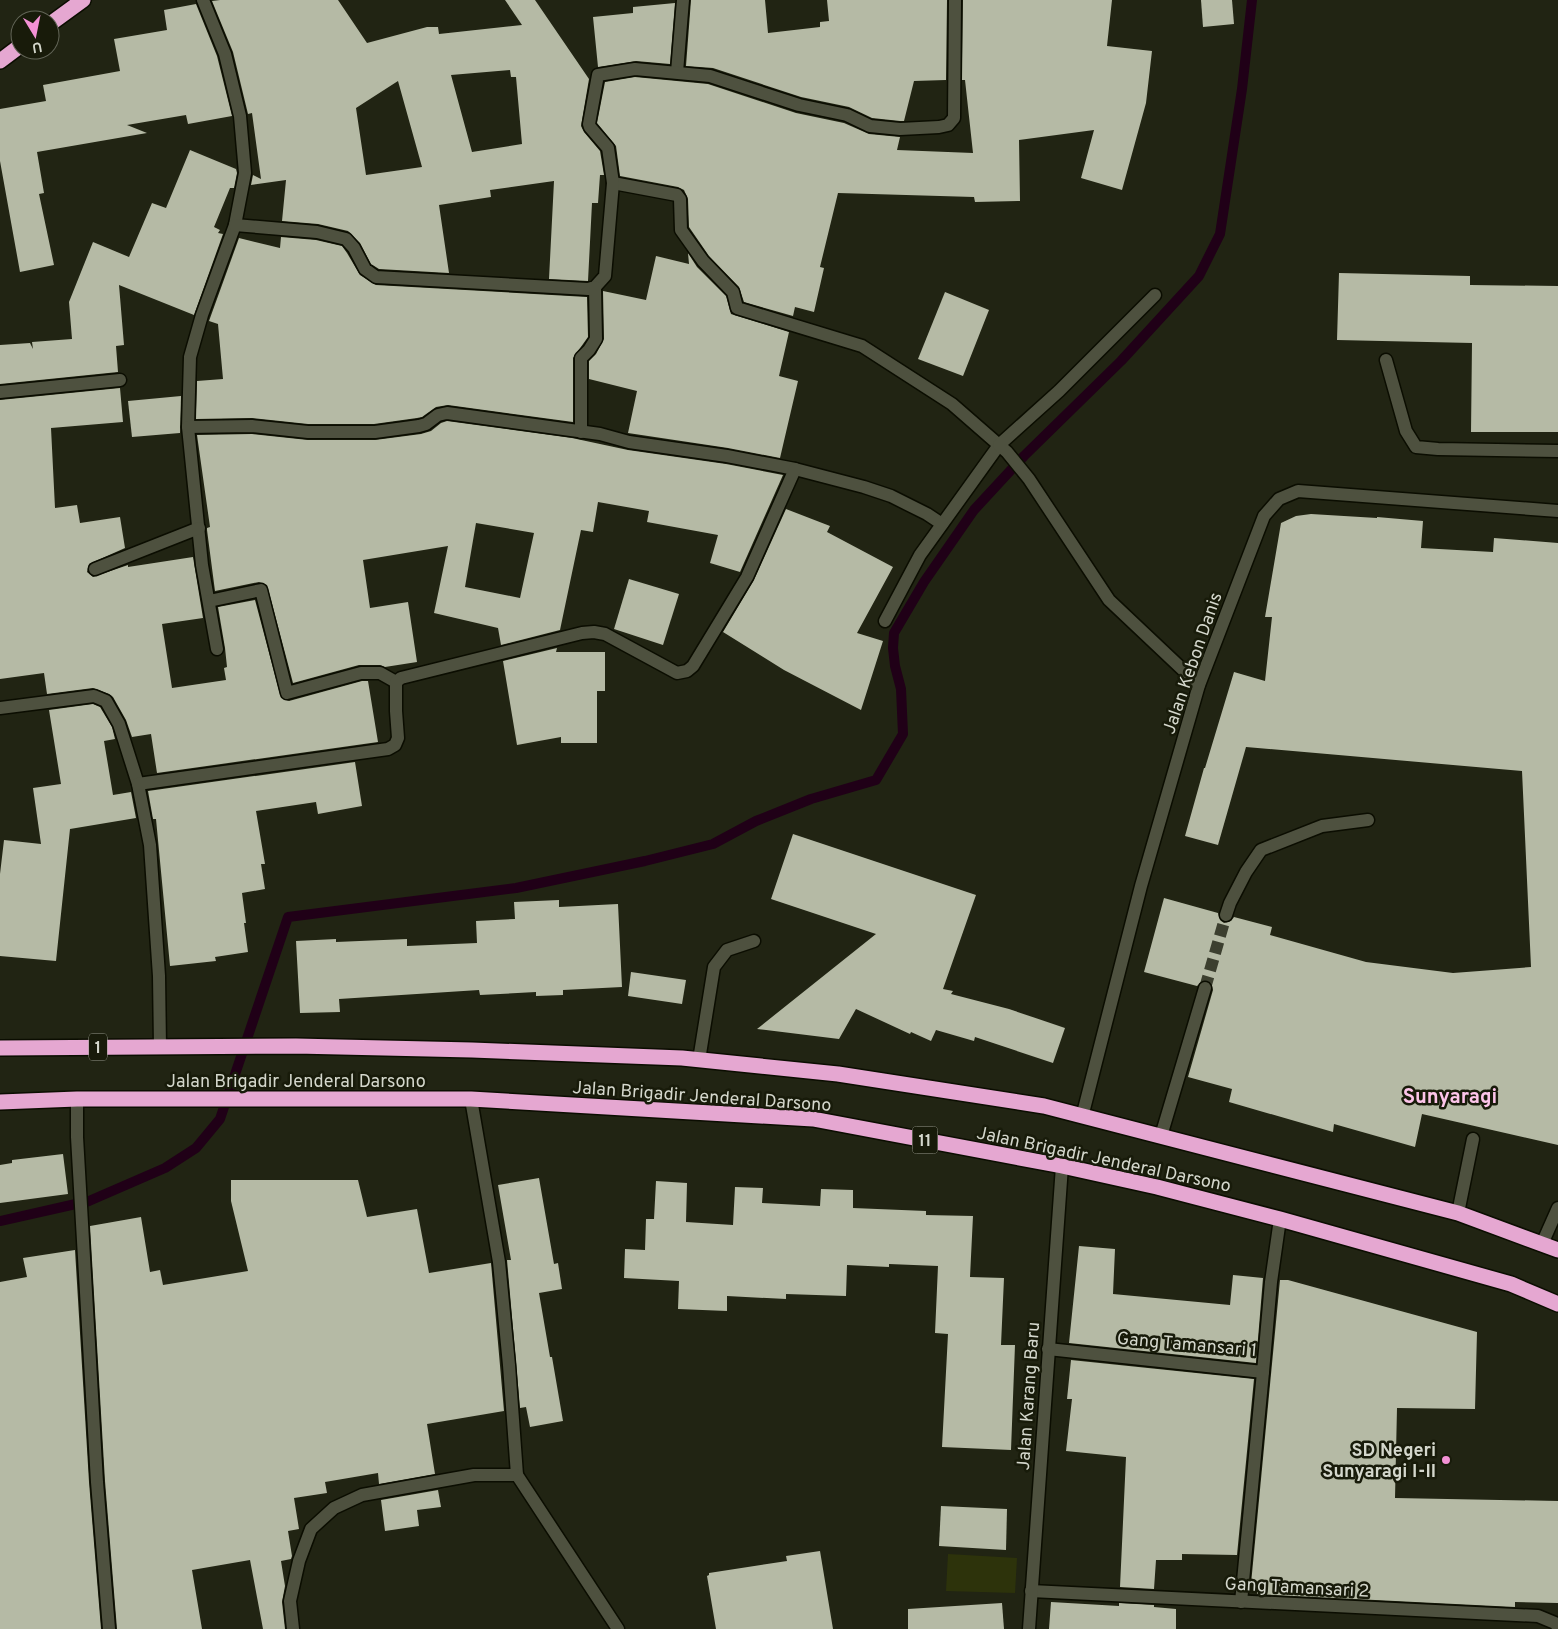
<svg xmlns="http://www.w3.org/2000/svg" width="1558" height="1629" font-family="Overpass,sans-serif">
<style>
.green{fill:#2d330b}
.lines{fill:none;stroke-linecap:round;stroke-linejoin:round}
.stream{stroke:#200017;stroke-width:10}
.building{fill:#b5baa5;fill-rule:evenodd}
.minor-tunnel{stroke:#3c3f2f;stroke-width:12;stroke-dasharray:12 6;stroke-linecap:butt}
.minor-casing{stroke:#0b0d01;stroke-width:15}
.highway-casing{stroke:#0b0d01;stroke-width:18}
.minor{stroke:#4e513f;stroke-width:12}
.highway{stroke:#e5a7d1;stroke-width:15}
.poi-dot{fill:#f391d5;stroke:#181b0a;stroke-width:2}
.labels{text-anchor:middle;stroke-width:5;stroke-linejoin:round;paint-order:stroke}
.shield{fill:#181b0a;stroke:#9c9f92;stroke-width:1}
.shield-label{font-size:16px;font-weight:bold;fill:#d4d7cc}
.street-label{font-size:18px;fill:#d4d7cc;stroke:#181b0a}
.poi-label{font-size:18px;font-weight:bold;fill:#d4d7cc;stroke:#181b0a;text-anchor:end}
.quarter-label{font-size:20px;font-weight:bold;fill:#fcc4e9;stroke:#181b0a}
</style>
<rect width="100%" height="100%" fill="#212413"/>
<path class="green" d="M948 1554 1017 1558 1015 1593 946 1591Z"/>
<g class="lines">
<path class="stream" d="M0 1221 89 1201 165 1168 196 1148 220 1119 288 917 516 888 645 861 713 844 756 821 811 799 876 780 903 734 901 689 895 666 893 648 894 633 924 582 974 510 1024 456 1121 361 1199 276 1220 234 1242 89 1252 0"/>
</g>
<g class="building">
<path d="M220 0H338L367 43 427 27H438L439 34 522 25 505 0H535L589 79 581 126 584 132 600 151 604 175H600L598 203H592L588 281 549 279 554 181 490 190 491 197 439 205 449 273 379 269 371 264 360 243 348 231 318 224 282 221 286 180 251 185 253 175 261 179 252 113 248 114 233 52 212 1ZM510 70 511 77H516L522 144 472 152 451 75ZM398 81 422 167 366 175 356 108Z"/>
<path d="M691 0H765L768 33 820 27V22L829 21 827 0H947L946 80 914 81 904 121H900L872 118 849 107 801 97 713 68 686 66Z"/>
<path d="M963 0H1112L1107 46 1152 51 1146 103 1122 190 1081 178 1094 130 1019 140 1020 201 975 202 974 197 838 193 820 267 824 268 814 312 795 307 793 316 744 302 739 287 709 256 689 227 688 199 684 190 678 187 620 176 616 146 597 123 605 82 635 77 708 84 796 113 844 123 869 134 900 137 897 150 973 153 965 80H962Z"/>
<path d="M1201 0H1232L1234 24 1203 27Z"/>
<path d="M675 3 670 64 636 61 598 67 593 17 633 13V7Z"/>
<path d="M196 4 217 56 232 116 188 124 186 115 127 125 147 133 37 152 44 193 39 194 54 265 20 272 0 161V109L46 101 43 85 120 71 114 39 167 30 164 10Z"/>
<path d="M190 150 236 169 237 173 234 188H230L214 227 220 230 218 233 223 234 194 315 119 285 124 345 116 346 118 372 0 384V345L30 343 33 349 32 342 72 339 69 302 93 242 129 257 152 203 166 208Z"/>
<path d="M281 237 316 240 342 246 347 253 360 275 376 285 587 297 588 337 573 358V422L448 405 436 407 422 417 417 418 374 424H308L252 418 196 419 197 381 223 379 218 324 209 321 239 238 280 248Z"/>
<path d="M688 253 697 267 726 296 731 314 789 332 779 376 798 381 780 458 728 448 628 433 637 391 589 379V361L596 354 604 339 603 291 646 300 656 256 689 264Z"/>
<path d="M1339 273 1470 276V285L1558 286V432H1471L1472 343 1337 340Z"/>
<path d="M945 292 989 310 963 376 918 359Z"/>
<path d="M120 388 123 422 51 428 55 508 77 505 80 523 120 517 125 548 89 564 87 572 93 577 128 565V567L193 557 203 618 162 624 172 688 226 680 224 668 227 667 225 648 218 607 255 600 281 698 289 701 362 681H368L378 742 157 773 151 734 132 737 126 720 113 697 109 694 93 688 47 694 44 673 0 679V400Z"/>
<path d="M181 396 180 433 132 437 128 401Z"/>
<path d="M447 421 572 438 628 450 726 464 783 475 740 572 710 563 718 535 647 522 649 511 598 502 593 532 581 530 560 630 501 645 498 628 434 613 448 546 363 560 370 608 408 602 417 662 385 667 380 665H359L293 683 267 585 259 582 215 591 207 530V528L210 527 197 435 252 434 308 440H375L421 434 431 431 441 423ZM476 523 534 533 520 598 465 587Z"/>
<path d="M786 509 830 526 827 532 893 567 857 633 883 641 861 710 784 670 723 632 754 580Z"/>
<path d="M1311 514 1377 518V517L1423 521 1421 548 1493 552 1494 538 1558 543V1145L1422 1114 1415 1147 1334 1124 1333 1132 1229 1102 1232 1089 1188 1077 1213 990 1211 983 1204 980 1197 986 1144 972 1164 898 1218 913 1220 920 1224 923 1231 921 1234 917 1272 927 1270 935 1366 962 1453 973 1531 967 1522 771 1246 747 1218 845 1185 836 1204 768H1205L1234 672 1265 681 1272 617H1265L1281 523 1296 516Z"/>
<path d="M629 579 679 594 663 645 614 629Z"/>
<path d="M557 648 556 652H605V691H597V743H561V737L517 745 503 661Z"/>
<path d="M93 704 100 707 112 727 115 739 104 741 113 795 131 792 136 818 70 829 56 961 0 956V874L4 840 41 844 33 788 61 784 49 710Z"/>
<path d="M355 762 362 806 318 814 316 802 256 811 265 864H261L265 889 242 893 246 923H244L248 952 215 957 216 961 170 966 156 819H153L148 791Z"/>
<path d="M793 834 976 895 943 989 953 991 951 994 1009 1009 1065 1028 1053 1063 975 1037 974 1041 936 1030 931 1041 911 1032 910 1034 856 1009 839 1039 757 1029 876 934 771 899Z"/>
<path d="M559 900V907L618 904 622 987 563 990V995L536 996V992L480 995 479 990 339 999 340 1012 300 1013 296 941 336 939V942L407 939V946L477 943 476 921 515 919 514 902Z"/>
<path d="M631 972 686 980 682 1004 628 996Z"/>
<path d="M63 1154 68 1194 0 1203V1165L12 1163V1160Z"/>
<path d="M539 1178 554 1264 558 1263 562 1289 539 1293 550 1357H552L563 1421 530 1427 526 1407 520 1408 507 1260H511L498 1185Z"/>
<path d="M231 1180H358L367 1217 417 1209 429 1273 491 1263 504 1411 427 1424 435 1474 379 1484 378 1473 325 1482 327 1493 294 1498 299 1529 288 1531 292 1556 291 1559 281 1561 285 1586 282 1602 285 1629H263L250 1560 192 1570 202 1629H117L105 1481 90 1226 141 1217 150 1272 160 1270 163 1285 248 1271 231 1201Z"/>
<path d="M656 1181 687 1183 686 1222 733 1225 735 1187 763 1188 762 1203 820 1206 821 1189 853 1190V1208L926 1211V1215L973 1216 970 1277 1004 1278 1001 1345H1015L1011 1450 942 1447 948 1334 935 1333 938 1266 889 1264V1267L847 1265 846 1296 786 1294V1299L727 1296V1311L678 1309 679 1281 624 1278 625 1249 645 1250 646 1219H654Z"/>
<path d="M1079 1246 1115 1249 1113 1294 1230 1305 1233 1275 1263 1278 1256 1363 1069 1343Z"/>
<path d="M75 1250 89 1482 101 1629H0V1282L27 1277 23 1258Z"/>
<path d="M1280 1280H1288L1477 1332 1475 1409 1397 1408 1395 1498 1558 1501V1603L1515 1602V1607L1257 1594 1258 1585 1251 1584Z"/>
<path d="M1071 1360 1254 1379 1237 1555 1182 1554V1560H1156L1154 1589 1120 1587 1126 1457 1066 1451 1072 1399H1067Z"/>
<path d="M438 1490 441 1507 417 1510 419 1526 385 1531 381 1500Z"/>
<path d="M941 1506 1007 1509 1006 1550 939 1546Z"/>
<path d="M820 1551 833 1629H716L707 1576 709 1575V1573L787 1561 786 1556Z"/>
<path d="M1051 1602 1119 1606V1603L1154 1605V1607L1176 1609V1629H1049Z"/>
<path d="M1002 1603 1004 1629H908V1609Z"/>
</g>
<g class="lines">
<path class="minor-tunnel" d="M1205 988 1226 915"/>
<g class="minor-casing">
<g id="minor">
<path d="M203 0 225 54 240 116 245 173 235 225 202 315 190 357 188 427 202 565 217 649"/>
<path d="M677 72 683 0"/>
<path d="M613 183 677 195 680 199 681 230 703 261 733 292 737 308 862 346 952 404 999 445 920 555 885 621"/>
<path d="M235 225 317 232 346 239 354 248 365 269 376 277 588 289 595 287 605 276 613 183 608 148 590 127 589 124 598 75 635 69 710 76 799 105 847 115 870 126 900 129 939 127 948 125 954 118 955 0"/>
<path d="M1155 295 1059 391 999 445 1007 452 1029 479 1109 600 1199 685"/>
<path d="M1386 360 1406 431 1416 447 1438 449 1558 451"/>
<path d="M0 392 120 380"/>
<path d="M188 427 252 426 308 432H375L419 426 426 424 438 415 447 413 600 434 629 442 727 456 795 469 864 487 891 496 927 514 942 524"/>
<path d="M581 432V358L589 350 596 339 595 287"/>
<path d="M95 569 199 528"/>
<path d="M209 601 261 590 287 693 361 673H380L396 682"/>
<path d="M0 708 94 696 106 701 119 724 138 784 150 845 159 976 160 1046"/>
<path d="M138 784 388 749 395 745 398 738 396 711V682L401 678 582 633 594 632 605 634 677 673 687 671 693 666 747 577 795 469"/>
<path d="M1226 915 1230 903 1246 872 1261 850 1322 826 1368 820"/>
<path d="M699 1060 714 967 727 950 754 941"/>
<path d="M77 1099V1137L97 1482 109 1629"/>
<path d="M471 1099 499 1262 509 1365 517 1475"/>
<path d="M1082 1117 1141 886 1199 685 1264 516 1279 499 1298 491 1558 511"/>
<path d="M1161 1136 1205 988"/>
<path d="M1458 1213 1473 1139"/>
<path d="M1542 1244 1558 1208"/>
<path d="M1048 1349 1263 1372 1271 1282 1280 1219"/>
<path d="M1031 1591 1538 1616 1555 1623 1558 1627"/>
<path d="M1241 1602 1263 1372"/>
<path d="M293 1629 290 1601 299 1561 311 1529 334 1508 362 1495 474 1475H517L618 1629"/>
<path d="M1029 1629 1062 1166"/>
</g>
</g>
<g class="highway-casing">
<g id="highway">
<path d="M50 24 83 0"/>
<path d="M0 61 20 46"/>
<path d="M0 1048 296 1046 472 1050 682 1058 838 1074 1044 1106 1458 1213 1558 1250"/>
<path d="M0 1102 77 1099H471L813 1119 1062 1166 1157 1187 1280 1219 1511 1284 1558 1304"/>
</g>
</g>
<use href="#minor" class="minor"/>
<use href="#highway" class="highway"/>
</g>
<circle class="poi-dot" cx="1446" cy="1460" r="5"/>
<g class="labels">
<g class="shield">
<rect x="89" y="1033.5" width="18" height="27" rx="4"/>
<rect x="912.5" y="1126.5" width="25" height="27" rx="4"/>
</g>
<g class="shield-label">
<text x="98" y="1053">1</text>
<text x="925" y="1146">11</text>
</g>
<g class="street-label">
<text transform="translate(1192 663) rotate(-71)" y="6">Jalan Kebon Danis</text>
<text x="296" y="1087">Jalan Brigadir Jenderal Darsono</text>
<text transform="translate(702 1096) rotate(4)" y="6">Jalan Brigadir Jenderal Darsono</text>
<text transform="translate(1104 1159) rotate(12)" y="6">Jalan Brigadir Jenderal Darsono</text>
<text transform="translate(1187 1344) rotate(5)" y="6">Gang Tamansari 1</text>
<text transform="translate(1028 1396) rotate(-86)" y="6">Jalan Karang Baru</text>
<text transform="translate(1297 1587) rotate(3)" y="6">Gang Tamansari 2</text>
</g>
<g class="poi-label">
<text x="1436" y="1456">SD Negeri<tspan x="1436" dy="21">Sunyaragi I-II</tspan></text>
</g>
<g class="quarter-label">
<text x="1450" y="1103">Sunyaragi</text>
</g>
</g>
<g transform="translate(35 35) rotate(170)"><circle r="24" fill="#181b0a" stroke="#636658"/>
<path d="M0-4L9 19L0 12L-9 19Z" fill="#f391d5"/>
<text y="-8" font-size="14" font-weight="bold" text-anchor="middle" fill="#d4d7cc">U</text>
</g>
</svg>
